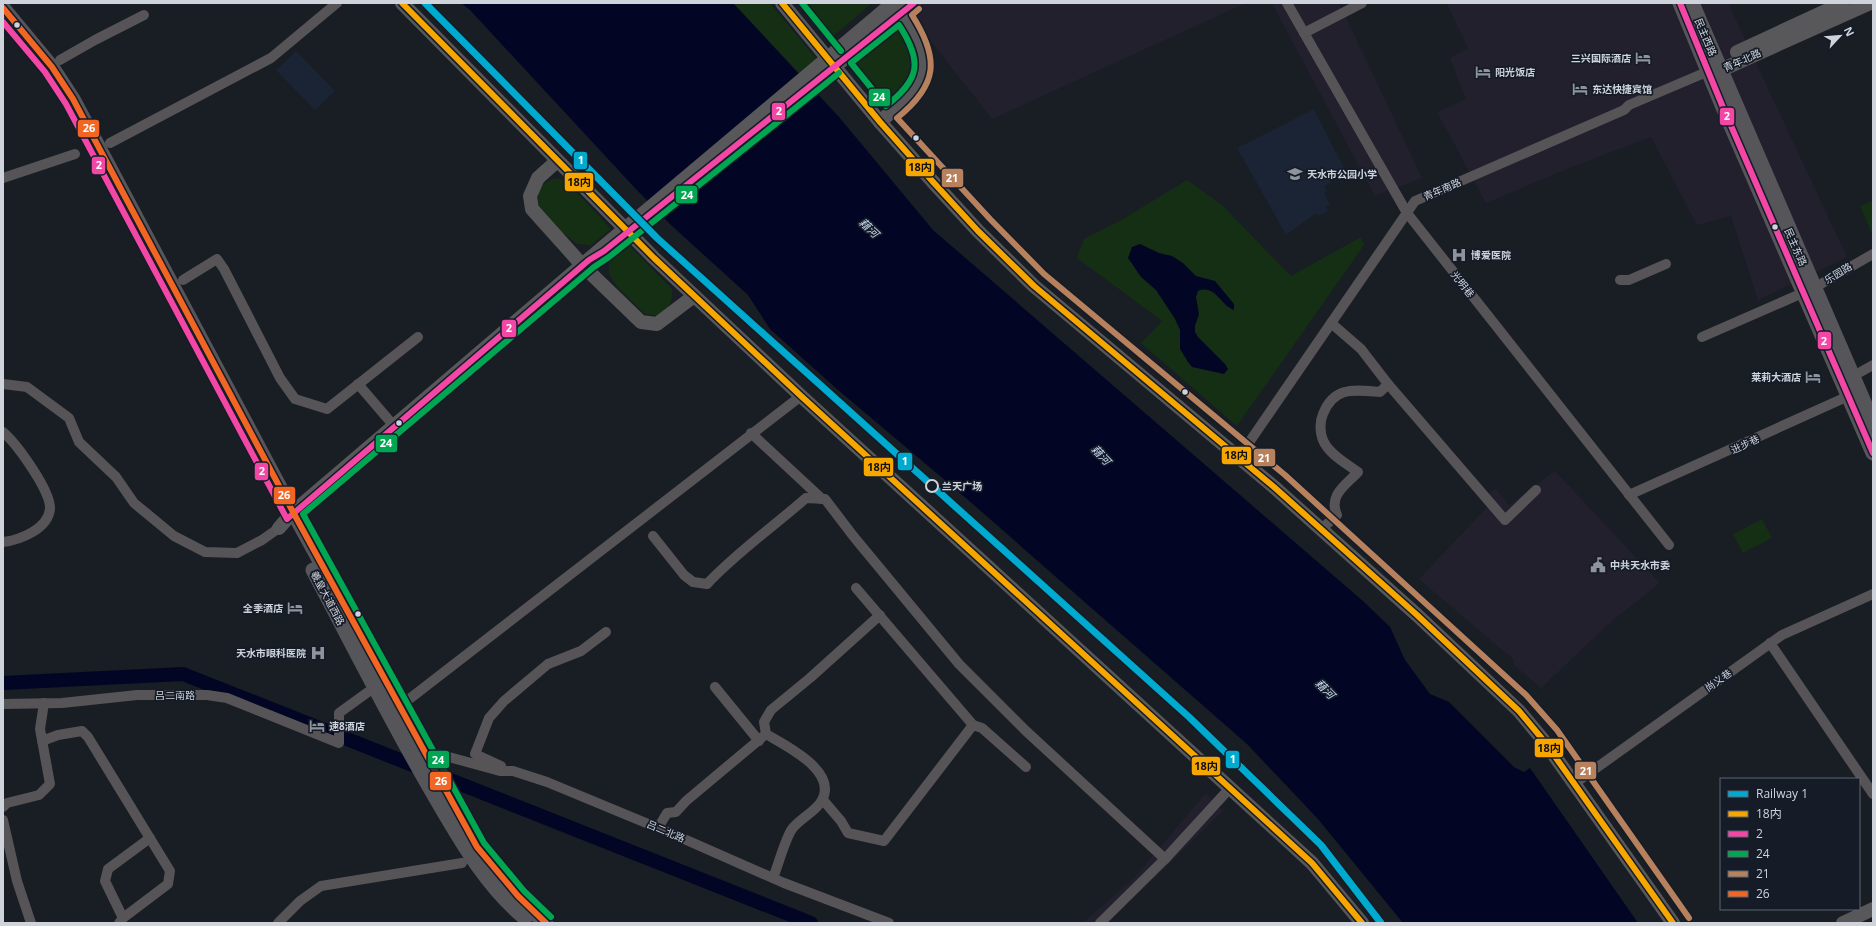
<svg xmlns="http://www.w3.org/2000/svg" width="1876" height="926" font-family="'Open Sans','Noto Sans SC',sans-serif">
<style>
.commercial{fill:#23202e}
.built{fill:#1a2434}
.green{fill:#152f14}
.water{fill:#020624}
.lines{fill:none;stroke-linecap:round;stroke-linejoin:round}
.river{stroke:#020624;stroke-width:14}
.street{stroke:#565457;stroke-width:10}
.secondary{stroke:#58575a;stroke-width:14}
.primary{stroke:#56555a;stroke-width:15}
.bus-1-casing{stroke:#151c28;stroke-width:9}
.bus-2-casing{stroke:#151c28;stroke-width:9}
.bus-3-casing{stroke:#151c28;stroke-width:9}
.bus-4-casing{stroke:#151c28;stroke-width:9}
.bus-5-casing{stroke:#151c28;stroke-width:9}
.bus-1{stroke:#f7a600;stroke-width:6}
.bus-2{stroke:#f346a5;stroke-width:6}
.bus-3{stroke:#00a651;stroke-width:6}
.bus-4{stroke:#b6815c;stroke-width:6}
.bus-5{stroke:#f26522;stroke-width:6}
.rail-1-casing{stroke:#151c28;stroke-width:10}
.rail-1{stroke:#00a9ce;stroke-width:7}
.bus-dot{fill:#cfd4dc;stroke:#151c28;stroke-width:1.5}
.stop-dot{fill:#151c28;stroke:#cfd4dc;stroke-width:2}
.labels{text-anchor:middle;stroke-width:3.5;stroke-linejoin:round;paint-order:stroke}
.street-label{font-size:10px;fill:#cfd4dc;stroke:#151c28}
.poi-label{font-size:10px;font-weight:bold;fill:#cfd4dc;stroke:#151c28;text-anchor:start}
.stop-label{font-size:10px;font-weight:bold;fill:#cfd4dc;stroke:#151c28;text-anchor:start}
.water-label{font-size:11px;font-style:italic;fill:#c8d8f3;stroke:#151c28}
.line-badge{stroke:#151c28;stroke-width:1.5}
.badge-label{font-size:11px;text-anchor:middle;font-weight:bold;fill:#fff}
.pale-badge-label{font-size:11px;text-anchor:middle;font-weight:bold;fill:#111}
</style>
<rect width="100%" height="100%" fill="#191d24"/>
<g class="commercial">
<path d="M901 3H1246L992 119Z"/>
<path d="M1272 3H1339L1422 178 1375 196Z"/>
<path d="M1446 3H1728L1847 257 1758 300 1731 216 1697 225 1651 137 1569 168 1486 203 1437 112 1466 99 1450 58 1468 48Z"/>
<path d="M1555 471 1660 583 1614 619 1541 688 1513 664 1514 660 1419 579 1487 507 1479 498 1496 489 1509 505Z"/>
<path d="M1206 793 1223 811 1108 923H1083L1135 877Z"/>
</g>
<g class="built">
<path d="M296 51 335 91 315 110 276 70Z"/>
<path d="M1314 109 1345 170 1330 178 1331 182 1324 187 1327 191 1324 193 1330 204 1326 207 1328 211 1320 215 1315 214 1286 235 1237 148Z"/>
</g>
<g class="green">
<path d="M733 3H770L818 61 801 75Z"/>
<path d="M802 3H872L831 38Z"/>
<path d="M895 28 905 29 910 32 917 61 912 81 894 98 888 101 881 99 852 63Z"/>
<path d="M554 178 565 180 611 229 591 245 577 244 563 233 539 206 538 193 544 184Z"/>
<path d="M1187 180 1221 204 1291 276 1361 237 1364 245 1237 426 1141 343 1162 321 1077 258 1084 239 1123 219Z"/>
<path d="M1873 201V236L1860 206Z"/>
<path d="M626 242 672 289C673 303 669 308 658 316L645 314 619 289 609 274V259Z"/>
<path d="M1762 519 1772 538 1743 553 1733 534Z"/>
</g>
<g class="water">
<path d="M461 3H733L839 117 933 230 1364 602 1390 627 1405 660 1430 694 1449 702 1514 767 1524 772 1530 768 1638 923H1403L1318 819 1247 744 959 492 838 390 770 329 748 295 671 225 635 188 470 10Z"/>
<path d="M1140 244 1159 253 1172 256 1183 263 1196 276 1215 281 1234 304V310C1220 305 1215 284 1198 291L1196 297 1199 314 1195 326V332L1198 337 1225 364 1228 369 1224 374 1192 367 1188 362 1180 349V330L1175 319 1156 290 1141 277 1128 258 1132 247Z"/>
</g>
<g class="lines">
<path class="river" d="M3 683 183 674 811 923"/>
<g class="street">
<path d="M1287 3 1407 213 1669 545"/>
<path d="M1304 33 1362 3"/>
<path d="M60 60 95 40 144 15"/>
<path d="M110 143 271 58 337 3"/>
<path d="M3 178 75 154"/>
<path d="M183 280 217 259 224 269 280 378 295 399 327 409 418 337"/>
<path d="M1620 280H1629L1666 264"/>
<path d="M1331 323 1361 349 1388 384"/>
<path d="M1702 337 1814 288 1873 254"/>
<path d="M1848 379 1873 365"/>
<path d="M3 384 27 387 69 418 79 442 116 477 134 503 174 536 205 552 237 553 262 540 279 528"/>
<path d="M358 384 394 426"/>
<path d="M3 432C17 444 51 491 50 509 48 529 20 540 3 542"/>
<path d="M751 433 822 499"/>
<path d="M1239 457 1415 201 1624 110 1629 105 1709 71"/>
<path d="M1629 495 1853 394"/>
<path d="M1327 524 1337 515C1328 495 1346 485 1358 472 1347 464 1332 456 1325 444 1320 436 1319 423 1323 414 1334 386 1354 390 1380 392L1388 384 1505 520 1536 490"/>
<path d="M653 536 684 575 693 582 707 584C737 552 773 527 806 498L825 499 854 537 959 664 1026 731 1165 859"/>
<path d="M856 588 973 725 982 728 1026 767"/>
<path d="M1770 643 1873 794"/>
<path d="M715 687 759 741"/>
<path d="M408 700 801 396"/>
<path d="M3 704 62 703 137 695H207L227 698 339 743V713L368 692"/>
<path d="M766 734C785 745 838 771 822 800 816 812 800 818 792 829 785 839 778 866 773 878"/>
<path d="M42 741 58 735 82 731 88 737 170 871 168 884 123 918"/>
<path d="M438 754 500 771H513L547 782 675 835 784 883 889 923"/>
<path d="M501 766 475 754 489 718 504 701 548 664 581 651 606 632"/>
<path d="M1574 784 1782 635 1873 594"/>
<path d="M823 800 841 821 848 833 884 841 973 725"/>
<path d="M3 807 7 803 39 795 50 784 40 729 44 703"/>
<path d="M3 820 17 881 31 923"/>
<path d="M658 828 667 813 676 812 686 801 766 734 764 722 771 710 810 678 880 615"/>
<path d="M119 923 123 918 105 881 108 869 150 838"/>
<path d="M278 923 300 901 321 886 462 863"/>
<path d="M1100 923 1165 859 1230 788"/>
</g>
<g class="secondary">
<path d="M402 3 654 258 801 396 1312 863 1362 923"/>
<path d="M782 3 880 122 934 183 978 231 1034 286 1274 487 1417 615 1519 711 1544 741 1673 923"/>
<path d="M1737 52 1843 3"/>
<path d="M1709 71 1721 70 1870 3"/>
<path d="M789 103 914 3"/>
<path d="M880 122C889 113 902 105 910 96 937 64 915 34 897 6"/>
<path d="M557 161 538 178 530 196 532 209 583 266 641 322 657 324 694 296"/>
<path d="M279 528 293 512 602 248 893 3"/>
<path d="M1843 923 1873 909"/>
</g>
<g class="primary">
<path d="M1680 3 1722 105 1873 453"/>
<path d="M1692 3 1873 423"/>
<path d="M3 8 52 67 73 99 293 512 477 847C498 874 519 901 546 923"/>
<path d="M313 570C353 645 391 721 434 795 460 839 485 885 525 918"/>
</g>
<g class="bus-1-casing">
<g id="bus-1">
<path d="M402 3 654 258 801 396 1312 863 1362 923"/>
<path d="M782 3 880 122 934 183 978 231 1034 286 1274 487 1417 615 1519 711 1544 741 1673 923"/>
</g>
</g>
<g class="bus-2-casing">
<g id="bus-2">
<path d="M1680 3 1722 105 1873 453"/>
<path d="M3 22 45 72 66 104 287 519 589 260 604 251 914 3"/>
</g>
</g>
<g class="bus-3-casing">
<g id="bus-3">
<path d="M802 3 841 51"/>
<path d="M899 25C923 62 920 79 886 106L851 63Z"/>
<path d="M551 917 524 891 484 843 303 514 594 267 609 257 839 73"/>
</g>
</g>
<g class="bus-4-casing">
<path id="bus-4" d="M919 9 912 15C940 59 938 85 897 118L990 219 1044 274 1285 475 1526 695 1557 730 1689 918"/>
</g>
<g class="bus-5-casing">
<path id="bus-5" d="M3 8 52 67 73 99 293 512 477 847 518 896 546 923"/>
</g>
<use href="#bus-1" class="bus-1"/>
<use href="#bus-2" class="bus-2"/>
<use href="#bus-3" class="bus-3"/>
<use href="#bus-4" class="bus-4"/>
<use href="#bus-5" class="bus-5"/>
<g class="rail-1-casing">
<path id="rail-1" d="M425 3 657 238 1189 717 1321 845 1381 923"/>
</g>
<use href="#rail-1" class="rail-1"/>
</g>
<defs>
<g id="hotel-bare" transform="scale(1.2)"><path d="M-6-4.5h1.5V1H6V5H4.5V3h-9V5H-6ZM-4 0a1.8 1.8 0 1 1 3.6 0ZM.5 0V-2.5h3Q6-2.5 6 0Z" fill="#8f949c" stroke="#151c28" stroke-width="2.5" paint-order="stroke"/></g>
<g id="school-bare" transform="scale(1.2)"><path d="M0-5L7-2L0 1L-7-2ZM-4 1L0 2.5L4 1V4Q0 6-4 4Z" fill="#8f949c" stroke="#151c28" stroke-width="2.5" paint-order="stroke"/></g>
<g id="hospital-bare" transform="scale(1.2)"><path d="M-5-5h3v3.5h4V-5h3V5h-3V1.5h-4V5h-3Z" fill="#8f949c" stroke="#151c28" stroke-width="2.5" paint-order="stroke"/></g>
<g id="civic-bare" transform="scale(1.2)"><path d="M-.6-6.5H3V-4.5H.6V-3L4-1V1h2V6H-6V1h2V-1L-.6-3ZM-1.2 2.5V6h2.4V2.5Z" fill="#8f949c" stroke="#151c28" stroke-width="2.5" paint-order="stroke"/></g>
</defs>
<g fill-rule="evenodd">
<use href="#hotel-bare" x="1643" y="58"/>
<use href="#hotel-bare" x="1483" y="72"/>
<use href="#hotel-bare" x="1580" y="89"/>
<use href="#school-bare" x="1295" y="174"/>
<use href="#hospital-bare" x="1459" y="255"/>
<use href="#hotel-bare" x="1813" y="377"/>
<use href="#civic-bare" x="1598" y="565"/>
<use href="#hotel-bare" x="295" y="608"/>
<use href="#hospital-bare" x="318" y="653"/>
<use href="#hotel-bare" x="317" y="726"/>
</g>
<g class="bus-dot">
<circle cx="17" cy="25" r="3.5"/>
<circle cx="916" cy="138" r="3.5"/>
<circle cx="1775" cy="227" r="3.5"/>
<circle cx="1185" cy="392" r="3.5"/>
<circle cx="399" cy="423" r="3.5"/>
<circle cx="358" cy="614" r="3.5"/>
</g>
<circle class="stop-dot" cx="932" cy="486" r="6"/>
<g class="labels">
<g class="street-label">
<text transform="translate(1706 37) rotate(67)" y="4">民主西路</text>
<text transform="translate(1742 60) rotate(-24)" y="4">青年北路</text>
<text transform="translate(1442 189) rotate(-23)" y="4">青年南路</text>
<text transform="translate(1796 247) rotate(66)" y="4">民主东路</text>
<text transform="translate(1838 273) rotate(-31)" y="4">乐园路</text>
<text transform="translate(1463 284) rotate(52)" y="4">光明巷</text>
<text transform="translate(1745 444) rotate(-25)" y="4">进步巷</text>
<text transform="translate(328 598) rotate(62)" y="4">羲皇大道西路</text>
<text transform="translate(1718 680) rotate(-35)" y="4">尚义巷</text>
<text x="175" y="699">吕二南路</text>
<text transform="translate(666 831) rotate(23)" y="4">吕二北路</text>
</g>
<g class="poi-label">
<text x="1631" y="62" text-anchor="end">三兴国际酒店</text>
<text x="1495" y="76">阳光饭店</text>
<text x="1592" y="93">东达快捷宾馆</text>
<text x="1307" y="178">天水市公园小学</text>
<text x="1471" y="259">博爱医院</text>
<text x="1801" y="381" text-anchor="end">莱莉大酒店</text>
<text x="1610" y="569">中共天水市委</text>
<text x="283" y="612" text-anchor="end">全季酒店</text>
<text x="306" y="657" text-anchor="end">天水市眼科医院</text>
<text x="329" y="730">速8酒店</text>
</g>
<g class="stop-label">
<text x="942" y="490">兰天广场</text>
</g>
<g class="water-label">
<text transform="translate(869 228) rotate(42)" y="4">藉河</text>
<text transform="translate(1101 455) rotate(46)" y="4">藉河</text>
<text transform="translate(1325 689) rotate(45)" y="4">藉河</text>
</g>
</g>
<g class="line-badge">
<rect x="868" y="88" width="23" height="19" rx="4" fill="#00a651"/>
<rect x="771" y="102" width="15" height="19" rx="4" fill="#f346a5"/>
<rect x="1719" y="107" width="16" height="19" rx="4" fill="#f346a5"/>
<rect x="77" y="119" width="23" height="19" rx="4" fill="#f26522"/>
<rect x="573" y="151" width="15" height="19" rx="4" fill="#00a9ce"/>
<rect x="91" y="156" width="15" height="19" rx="4" fill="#f346a5"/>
<rect x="905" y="158" width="30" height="19" rx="4" fill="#f7a600"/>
<rect x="941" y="168" width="23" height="20" rx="4" fill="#b6815c"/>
<rect x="564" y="172" width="30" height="20" rx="4" fill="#f7a600"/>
<rect x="675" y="185" width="23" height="19" rx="4" fill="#00a651"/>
<rect x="501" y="319" width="16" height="19" rx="4" fill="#f346a5"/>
<rect x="1817" y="331" width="15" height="19" rx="4" fill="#f346a5"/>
<rect x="375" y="434" width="23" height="19" rx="4" fill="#00a651"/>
<rect x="1221" y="446" width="31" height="19" rx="4" fill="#f7a600"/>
<rect x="1253" y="448" width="23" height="19" rx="4" fill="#b6815c"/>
<rect x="897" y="452" width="16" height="19" rx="4" fill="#00a9ce"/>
<rect x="863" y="457" width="31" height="20" rx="4" fill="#f7a600"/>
<rect x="254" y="462" width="15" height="19" rx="4" fill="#f346a5"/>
<rect x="273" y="486" width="23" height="19" rx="4" fill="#f26522"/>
<rect x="1534" y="738" width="30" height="20" rx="4" fill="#f7a600"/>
<rect x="1225" y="750" width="15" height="19" rx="4" fill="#00a9ce"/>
<rect x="427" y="750" width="23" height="19" rx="4" fill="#00a651"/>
<rect x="1191" y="756" width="30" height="20" rx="4" fill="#f7a600"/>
<rect x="1574" y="761" width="23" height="19" rx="4" fill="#b6815c"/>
<rect x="429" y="771" width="23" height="20" rx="4" fill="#f26522"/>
</g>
<g class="badge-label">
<text x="879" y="101">24</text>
<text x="779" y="115">2</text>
<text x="1727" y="120">2</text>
<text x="89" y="132">26</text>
<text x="581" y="164">1</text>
<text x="99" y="169">2</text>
<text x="952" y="182">21</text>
<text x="687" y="199">24</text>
<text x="509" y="332">2</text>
<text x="1824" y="345">2</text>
<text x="386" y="447">24</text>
<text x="1264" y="462">21</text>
<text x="905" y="465">1</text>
<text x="262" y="475">2</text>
<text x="284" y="499">26</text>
<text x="1233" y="763">1</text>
<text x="438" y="764">24</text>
<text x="1586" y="775">21</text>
<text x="441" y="785">26</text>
</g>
<g class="pale-badge-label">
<text x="920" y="171">18内</text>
<text x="579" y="186">18内</text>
<text x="1236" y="459">18内</text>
<text x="879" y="471">18内</text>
<text x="1549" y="752">18内</text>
<text x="1206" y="770">18内</text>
</g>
<rect width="1876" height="926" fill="none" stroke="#cfd4dc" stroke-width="8"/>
<rect x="1720" y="778" width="140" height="132" fill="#151c28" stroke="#5f6670"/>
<rect x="1728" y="791" width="20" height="6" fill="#00a9ce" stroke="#5f6670"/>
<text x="1756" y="798" font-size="12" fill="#cfd4dc">Railway 1</text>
<rect x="1728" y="811" width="20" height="6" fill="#f7a600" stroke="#5f6670"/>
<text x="1756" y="818" font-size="12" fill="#cfd4dc">18内</text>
<rect x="1728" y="831" width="20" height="6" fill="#f346a5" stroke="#5f6670"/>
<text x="1756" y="838" font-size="12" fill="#cfd4dc">2</text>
<rect x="1728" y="851" width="20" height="6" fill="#00a651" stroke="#5f6670"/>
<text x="1756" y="858" font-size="12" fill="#cfd4dc">24</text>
<rect x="1728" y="871" width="20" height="6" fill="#b6815c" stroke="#5f6670"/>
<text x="1756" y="878" font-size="12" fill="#cfd4dc">21</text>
<rect x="1728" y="891" width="20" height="6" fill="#f26522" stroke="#5f6670"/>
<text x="1756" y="898" font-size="12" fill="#cfd4dc">26</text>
<g transform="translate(1840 36) rotate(64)" stroke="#151c28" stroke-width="3" paint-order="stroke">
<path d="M0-3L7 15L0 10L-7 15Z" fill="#cfd4dc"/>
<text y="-6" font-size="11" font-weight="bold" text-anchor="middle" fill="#cfd4dc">N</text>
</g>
</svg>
